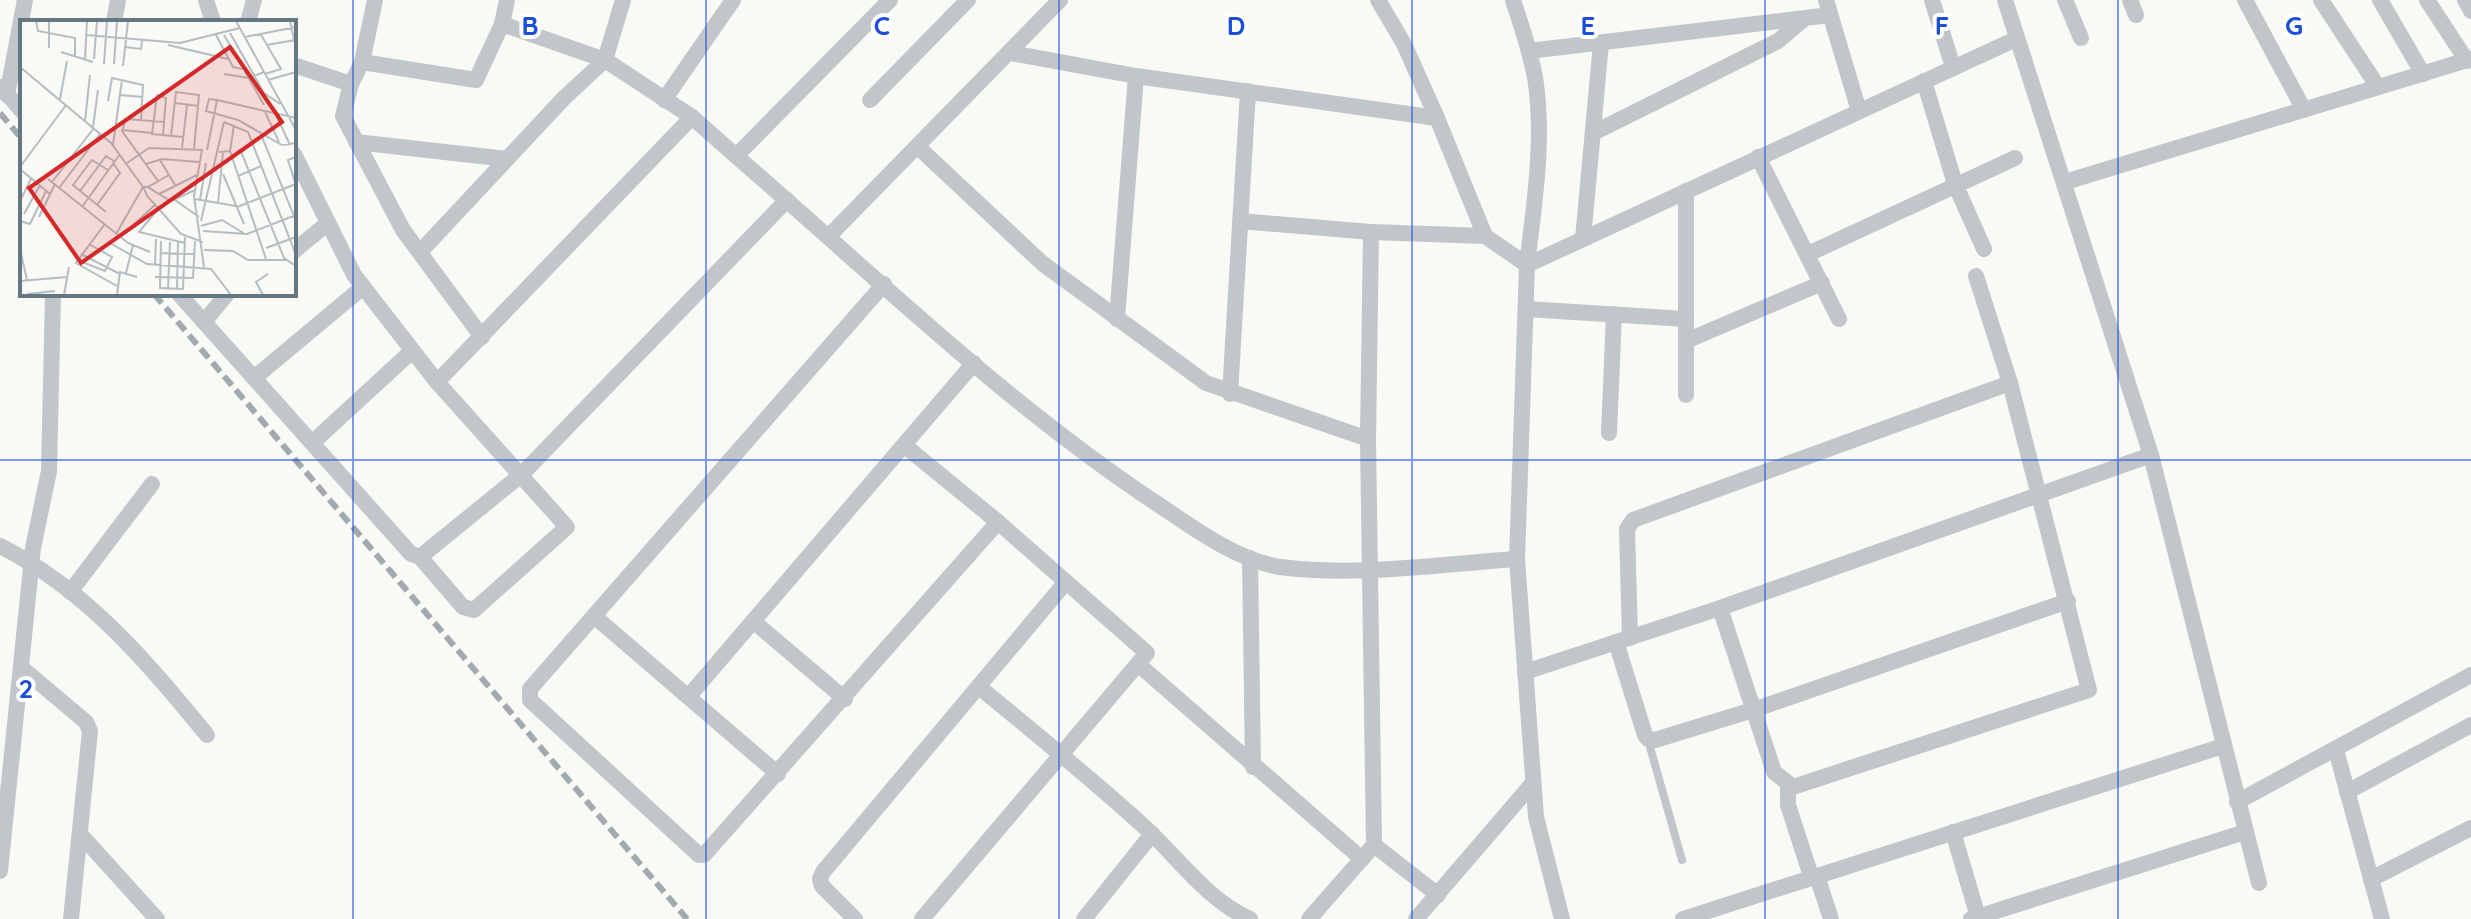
<svg xmlns="http://www.w3.org/2000/svg" width="2471" height="919" font-family="Quicksand,sans-serif">
<style>
.lines{fill:none;stroke-linecap:round;stroke-linejoin:round}
.service{stroke:#c0c6c9;stroke-width:8}
.minor{stroke:#c0c6c9;stroke-width:16}
.rail{stroke:#a1aaaf;stroke-width:6;stroke-dasharray:12 6;stroke-linecap:butt}
.grid{fill:none;stroke:#1d4ed8;stroke-width:2;stroke-opacity:0.55}
.inset-road{fill:none;stroke:#b4bdc1;stroke-width:2}
.view{fill:#d62828;fill-opacity:0.15;stroke:#d62828;stroke-width:4}
.inset-edge{fill:none;stroke:#637882;stroke-width:4}
.grid-label{font-size:26px;text-anchor:middle;font-weight:bold;fill:#1d4ed8;stroke:#fff;stroke-width:8;stroke-linejoin:round;paint-order:stroke}
</style>
<rect width="100%" height="100%" fill="#f9f9f6"/>
<g class="lines">
<path class="service" d="M1648 740 1682 860"/>
<g class="minor">
<path d="M206 0 213 22"/>
<path d="M375 0 362 62 351 84 343 116 403 230 482 337"/>
<path d="M623 0 605 60 692 117 736 156 890 0"/>
<path d="M1378 0 1404 44 1437 118"/>
<path d="M1826 0 1859 111"/>
<path d="M1932 0 1953 67"/>
<path d="M2005 0 2151 455 2259 883"/>
<path d="M2065 0 2081 38"/>
<path d="M2130 0 2136 15"/>
<path d="M2245 0 2304 110"/>
<path d="M2321 0 2378 87"/>
<path d="M2380 0 2423 74"/>
<path d="M2427 0 2467 61"/>
<path d="M2465 0 2471 11"/>
<path d="M114 22 118 0"/>
<path d="M248 22 254 0"/>
<path d="M502 24 507 0"/>
<path d="M1529 51 1830 15"/>
<path d="M1011 53 1136 76 1437 118 1485 236 1371 232 1240 221"/>
<path d="M362 62 476 80 502 24 605 60 564 98 420 252"/>
<path d="M294 65 351 84"/>
<path d="M1924 81 1955 184 1984 249"/>
<path d="M1 87 22 111"/>
<path d="M7 95 25 0"/>
<path d="M664 100 733 0"/>
<path d="M870 100 968 0"/>
<path d="M1593 133 1778 41 1804 19"/>
<path d="M356 142 507 159"/>
<path d="M918 147 1042 263 1206 383 1368 439"/>
<path d="M294 154 354 275 437 382 567 527 474 610 463 607 420 557"/>
<path d="M736 156C875 276 1008 406 1162 507 1196 530 1239 561 1280 567 1357 577 1440 564 1517 559"/>
<path d="M1758 157 1839 319"/>
<path d="M2065 182 2471 59"/>
<path d="M1686 191V395"/>
<path d="M829 236 1060 0"/>
<path d="M1485 236 1527 265C1534 205 1544 144 1536 84 1532 56 1522 28 1513 0"/>
<path d="M1583 239 1601 43"/>
<path d="M294 251 328 223"/>
<path d="M1808 254 2015 158"/>
<path d="M884 284 530 689V700L699 855H704L998 522"/>
<path d="M179 294 411 554 420 557 522 474 787 200"/>
<path d="M1526 309 1686 319"/>
<path d="M1117 319 1136 76"/>
<path d="M204 322 227 294"/>
<path d="M1686 341 1822 283"/>
<path d="M254 378 363 287"/>
<path d="M437 382 692 117"/>
<path d="M1230 394 1248 91"/>
<path d="M1609 433 1614 314"/>
<path d="M312 443 412 351"/>
<path d="M905 446 998 522 1147 653 922 919"/>
<path d="M0 546C86 589 147 662 207 735"/>
<path d="M1250 558 1253 767"/>
<path d="M70 592 152 484"/>
<path d="M1720 608 1774 772 1793 787 2089 690 2010 383 1976 276"/>
<path d="M594 616 778 774"/>
<path d="M753 621 845 699"/>
<path d="M1630 638 1627 529 1633 520 2010 383"/>
<path d="M1616 642 1645 735 1648 739 1655 740 1753 710 2068 601"/>
<path d="M1139 665 1362 859"/>
<path d="M23 669 86 722 90 731 71 919"/>
<path d="M1525 672 1720 608 2151 455"/>
<path d="M979 687C1033 731 1087 775 1139 822 1175 853 1206 900 1250 919"/>
<path d="M689 696 974 363"/>
<path d="M2336 750 2382 919"/>
<path d="M1788 786V805L1811 876H1817L1831 919"/>
<path d="M2347 792 2471 725"/>
<path d="M2237 802 2471 675"/>
<path d="M1953 832 1978 917"/>
<path d="M81 835 157 919"/>
<path d="M1374 845 1438 895"/>
<path d="M0 871 33 548 49 471 53 294"/>
<path d="M2371 879 2471 828"/>
<path d="M855 919 822 886 820 879 823 872 1065 583"/>
<path d="M1084 919 1152 834"/>
<path d="M1309 919 1374 845 1368 439 1371 232"/>
<path d="M1416 919 1533 783"/>
<path d="M1562 919 1536 817 1517 559 1527 265 2016 39"/>
<path d="M1683 919 2223 746"/>
<path d="M1971 919 2245 832"/>
</g>
<g class="rail">
<path d="M0 113 22 139"/>
<path d="M154 294 687 919"/>
</g>
</g>
<path class="grid" d="M353 0V919M706 0V919M1059 0V919M1412 0V919M1765 0V919M2118 0V919M0 460H2471"/>
<g transform="translate(20 20)">
<rect width="276" height="276" fill="#f9f9f6"/>
<path class="inset-road" d="M16 1 18 11 55 18V37M29 1V28M216 1 276 110M270 1 276 28M210 13 244 73 260 84M240 13 261 49 245 54M66 15 160 23 220 8M196 15 213 47 222 49M204 15 244 85M225 17 276 7M148 25 208 39M247 25 275 20M105 27 121 29 122 21M41 32 73 42M65 39 67 1M74 39 77 1M84 44 87 1M94 44 97 1M103 46 108 1M0 47 91 123 123 167 96 214M204 54 229 58 244 52M248 60 276 52M99 75 123 77M40 79 47 41M197 80 189 79 186 91 218 100 262 125 276 123M88 81 92 58 123 65 121 100M155 83 179 86M245 92 259 122M256 95 270 125M65 101 70 55M204 102 228 112 276 235M73 107 78 70M103 110 132 113M240 112 276 201M143 115 146 78 137 75 132 114 163 117M151 116 156 72 179 75 174 129M93 125 102 60M162 128 167 85M220 129 264 238 276 246M182 130 174 176 184 247M187 130 197 80 276 98M210 131 214 105M199 132 210 131 246 239M276 137 268 140 276 165M140 140 155 165M107 143 129 128 183 130M126 144 142 139 179 142M0 147 46 85M0 149 30 174M203 154 224 204M149 155 128 167 139 174 177 155M218 156 241 146M28 159 108 223 130 232M138 161 102 111 106 99 144 102M32 162 74 108M128 167H123L128 177 161 214 183 222M39 168 80 114M60 171 86 136 94 141M139 174 151 181 175 170M175 179 216 186M155 180 179 197M180 180 186 143M0 181 11 159M198 183 203 132M77 185 100 153 93 143M62 187 100 134M217 187 276 164M139 188 119 212 165 223M86 192 53 165 72 140 88 150M4 194 20 165M19 197 35 164M0 201 10 204 26 171M181 201 204 102M84 205 56 243 97 266M113 205 135 185M181 206 202 200 225 214M183 211 227 214 276 195M141 221 140 268 163 269 165 217M88 222 127 244 191 249 211 275M246 228 276 217M0 229 7 260M184 230 213 231 228 240H266M141 233 174 234M61 234 100 254M57 240 85 251 92 237 69 224M135 244 136 219M106 253 113 225M135 257 173 258 175 221M0 261 47 257M157 269 158 222M148 270 150 222M7 274 35 271M44 275 49 247M97 275 100 252 117 257M243 275 236 262 248 254"/>
<path class="view" d="M210 27 262 102 61 243 9 168Z"/>
<rect width="276" height="276" class="inset-edge"/>
</g>
<g class="grid-label">
<text x="530" y="35">B</text>
<text x="882" y="35">C</text>
<text x="1236" y="35">D</text>
<text x="1588" y="35">E</text>
<text x="1942" y="35">F</text>
<text x="2294" y="35">G</text>
<text x="26" y="698">2</text>
</g>
</svg>
